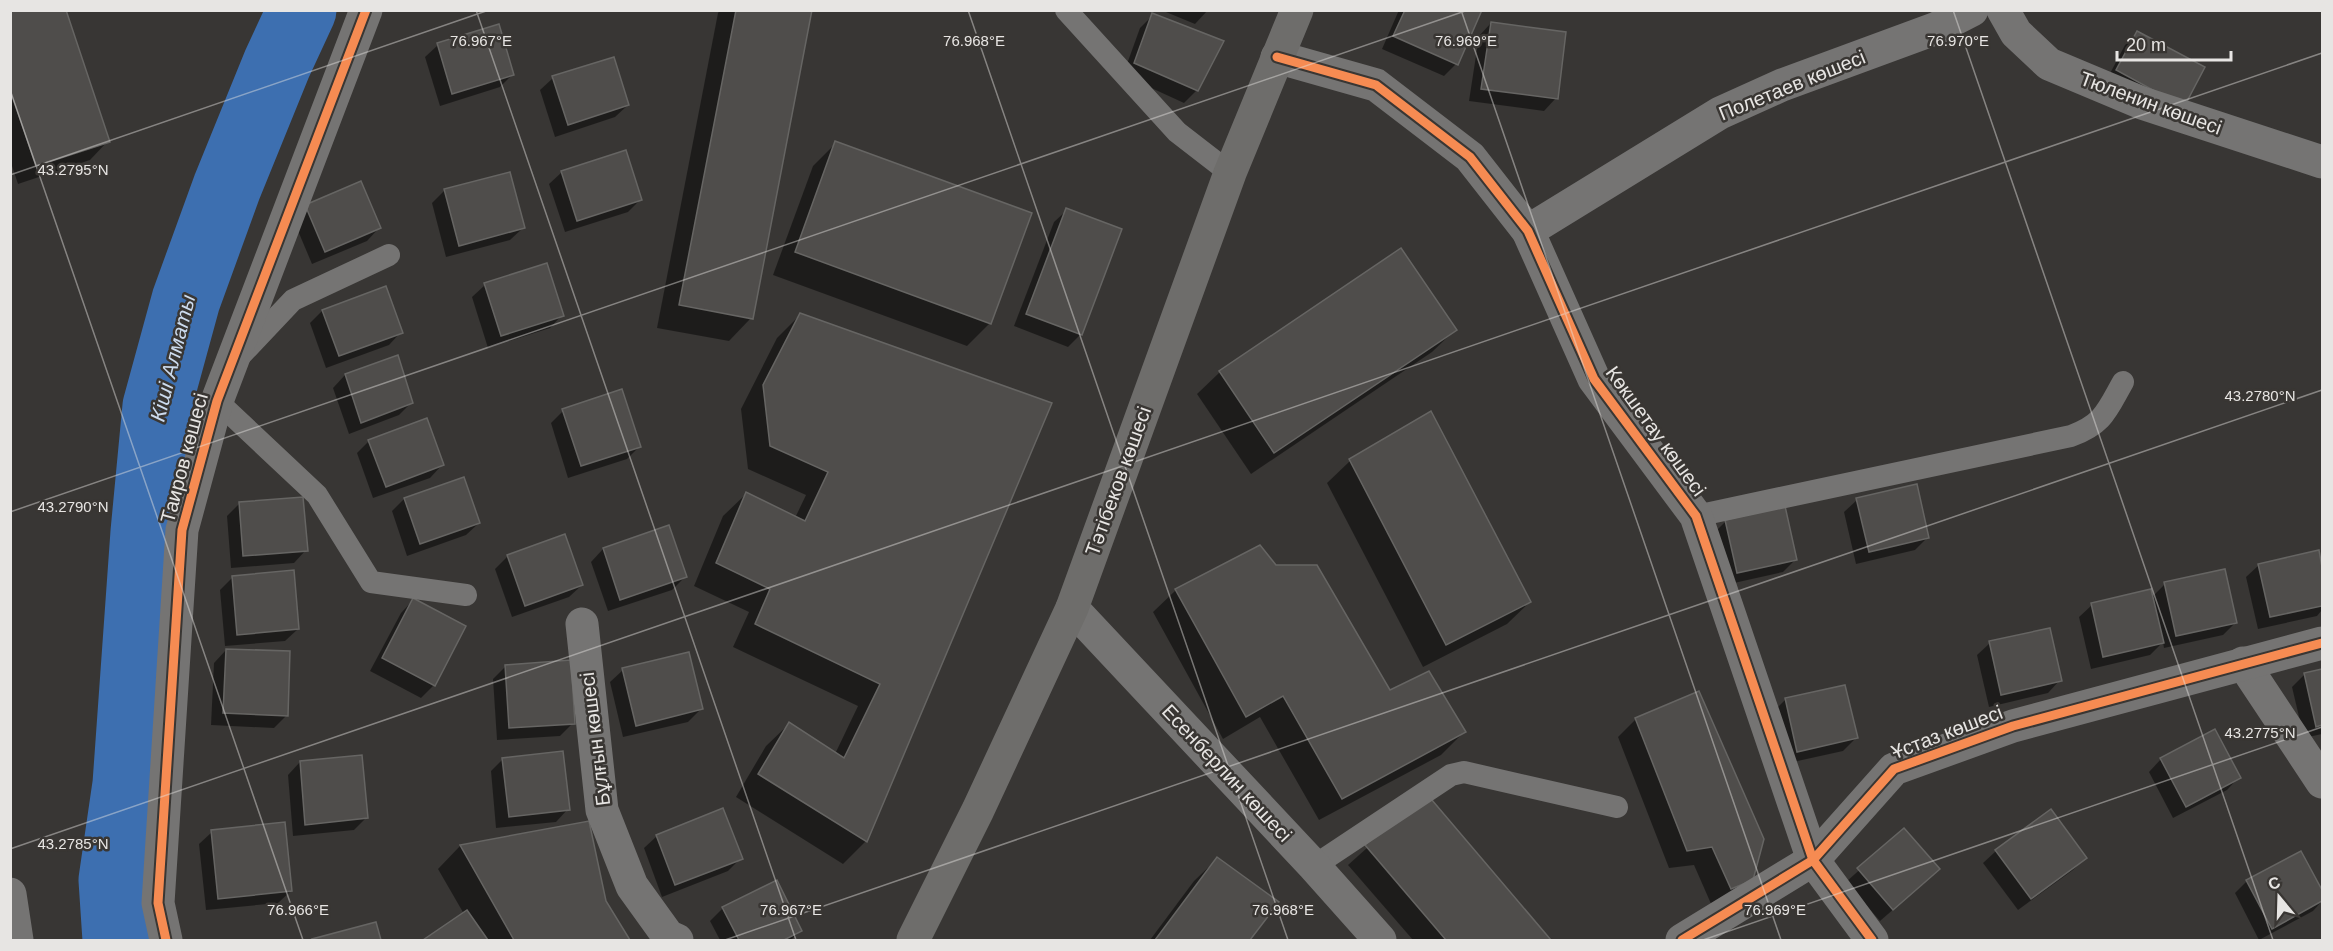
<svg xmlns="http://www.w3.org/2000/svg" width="2333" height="951" font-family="Helvetica,sans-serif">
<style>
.shadow{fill:#0007}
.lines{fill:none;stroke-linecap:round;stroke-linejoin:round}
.river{stroke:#3d6fb0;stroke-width:69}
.building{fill:#4f4d4b;stroke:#666563;stroke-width:1.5}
.lane{stroke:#757473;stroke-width:22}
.street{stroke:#757473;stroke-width:33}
.secondary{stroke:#6e6d6b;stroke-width:33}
.cycleway-casing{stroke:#393633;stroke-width:13}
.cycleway{stroke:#f68b52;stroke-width:9}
.ticks{fill:none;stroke:#e7e5e3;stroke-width:1.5;stroke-opacity:0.45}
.labels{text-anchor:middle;stroke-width:5;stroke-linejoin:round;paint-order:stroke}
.street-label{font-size:20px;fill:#e7e5e3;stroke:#393633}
.water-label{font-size:21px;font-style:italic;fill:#ccdbee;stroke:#393633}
.ticks-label{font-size:15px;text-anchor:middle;fill:#e7e5e3;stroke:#393633;stroke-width:5;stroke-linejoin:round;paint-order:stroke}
</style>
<rect width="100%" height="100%" fill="#383634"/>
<g class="shadow">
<path d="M10 10 108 141 90 160 18 184 10 160Z"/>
<path d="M720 10H810L751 318 729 341 657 328 718 13Z"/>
<path d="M1161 10H1208L1195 24Z"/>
<path d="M1399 10H1480L1456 64 1444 76 1382 49Z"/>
<path d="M1153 15 1221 42 1197 90 1184 103 1123 75 1140 28Z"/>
<path d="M1491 23 1556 98 1544 111 1469 101 1479 36Z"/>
<path d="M2138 33 2182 106 2105 83 2125 45Z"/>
<path d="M438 45 513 74 500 87 440 106 425 57Z"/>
<path d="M553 78 628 105 615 117 555 137 540 90Z"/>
<path d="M836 143 990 323 967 346 773 275 813 166Z"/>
<path d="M562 172 640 200 628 212 565 232 549 184Z"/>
<path d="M445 190 523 228 510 240 446 257 432 203Z"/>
<path d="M306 206 379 228 367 241 312 264 293 219Z"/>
<path d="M1067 210 1081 334 1068 347 1014 326 1054 222Z"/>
<path d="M485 285 562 315 550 328 488 348 472 297Z"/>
<path d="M322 311 401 332 389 345 326 368 310 323Z"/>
<path d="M800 315 1050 404 865 842 843 864 736 797 766 746 789 724 835 754 858 706 733 647 749 612 694 586 723 516 746 494 795 518 806 495 748 469 741 409 777 338Z"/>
<path d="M1455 330 1432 352 1251 474 1197 394 1220 372Z"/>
<path d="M345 375 412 402 399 415 349 434 333 388Z"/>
<path d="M563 411 639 447 627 459 568 478 551 423Z"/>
<path d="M1431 414 1530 602 1507 624 1423 667 1327 483 1350 461Z"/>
<path d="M369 441 442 465 430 478 373 498 357 453Z"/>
<path d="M404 499 479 523 466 535 407 556 392 511Z"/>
<path d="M1857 500 1927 538 1915 550 1856 564 1844 512Z"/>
<path d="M240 503 306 550 294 563 231 568 227 516Z"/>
<path d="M1726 521 1796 559 1783 572 1725 585 1713 534Z"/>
<path d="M603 549 685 577 672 590 608 611 591 562Z"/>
<path d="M2317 552 2322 574V610L2317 616 2258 629 2246 577 2259 565Z"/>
<path d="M508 556 582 585 569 597 512 617 495 569Z"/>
<path d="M1275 566 1390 692 1464 732 1441 755 1319 820 1260 717 1223 739 1153 612 1176 590Z"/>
<path d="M233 577 298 629 285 641 225 646 220 590Z"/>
<path d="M2165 584 2236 622 2223 635 2164 648 2163 642 2150 655 2091 669 2079 617 2092 605 2152 597Z"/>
<path d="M413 600 464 626 433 686 421 698 370 671 401 613Z"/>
<path d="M1990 643 2060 680 2048 693 1989 707 1977 655Z"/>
<path d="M226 650 286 716 274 728 211 725 214 663Z"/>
<path d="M506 666 573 723 560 736 497 740 493 679Z"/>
<path d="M623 670 701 709 688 722 623 737 610 682Z"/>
<path d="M2322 670V734L2304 738 2292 687 2305 674Z"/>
<path d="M1786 699 1856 738 1843 751 1784 764 1773 712Z"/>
<path d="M1636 719 1752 879 1712 906 1694 865 1669 868 1618 737Z"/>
<path d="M503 759 568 809 556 822 496 828 491 771Z"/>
<path d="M2161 759 2239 777 2227 790 2173 818 2149 772Z"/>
<path d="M300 762 367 817 354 830 293 836 288 775Z"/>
<path d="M1426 795 1549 940H1413L1348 865Z"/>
<path d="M588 823 605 902 628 940H425L464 914 438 869 460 846Z"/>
<path d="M1904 830 1926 881 1880 921 1846 882Z"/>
<path d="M212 832 291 891 278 903 206 910 199 844Z"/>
<path d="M657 836 741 858 728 871 662 897 644 848Z"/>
<path d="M1996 851 2085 858 2073 870 2018 910 1983 863Z"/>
<path d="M2301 853 2322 894V901L2313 911 2259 940 2235 893 2247 881Z"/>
<path d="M1217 859 1276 902 1248 940H1150L1194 881Z"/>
<path d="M723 908 800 931 791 940H720L710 921Z"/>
<path d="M375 924 379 940H313Z"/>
</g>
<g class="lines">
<path class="river" d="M117 940 113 880 127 784 145 532 157 406 186 300 227 187 277 64 302 10"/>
</g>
<g class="building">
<path d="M10 10H66L110 142 36 166 10 89Z"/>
<path d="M736 10H812L753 319 679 305Z"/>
<path d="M1405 10H1482L1458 65 1393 36Z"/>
<path d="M1152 13 1224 41 1198 91 1134 63Z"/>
<path d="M1491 22 1566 32 1558 99 1481 89Z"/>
<path d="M499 24 514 75 452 94 437 43Z"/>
<path d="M2137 31 2205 67 2184 107 2116 70Z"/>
<path d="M614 57 629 105 568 125 552 76Z"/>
<path d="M835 141 1032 213 991 324 795 252Z"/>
<path d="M626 150 642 200 577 221 561 171Z"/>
<path d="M510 172 525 228 459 246 444 189Z"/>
<path d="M361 181 381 228 325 252 305 205Z"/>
<path d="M1066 208 1122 229 1082 335 1026 314Z"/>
<path d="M1401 248 1457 330 1274 453 1219 371Z"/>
<path d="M547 263 564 316 501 336 484 283Z"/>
<path d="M386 286 403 333 339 356 322 310Z"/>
<path d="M800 313 1052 403 867 842 758 774 789 722 844 758 880 684 755 624 770 589 716 563 746 492 805 521 828 472 770 446 763 385Z"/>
<path d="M398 355 413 403 361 423 345 374Z"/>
<path d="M622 389 641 447 581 466 562 409Z"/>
<path d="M1431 411 1531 602 1446 645 1349 459Z"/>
<path d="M427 418 444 465 386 487 368 440Z"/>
<path d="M464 477 480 523 420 544 404 498Z"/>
<path d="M1917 484 1929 538 1869 552 1856 498Z"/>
<path d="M303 497 308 551 243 556 239 502Z"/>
<path d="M1785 506 1797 560 1737 573 1725 520Z"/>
<path d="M669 525 687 577 620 600 603 548Z"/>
<path d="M565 534 583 585 525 606 507 555Z"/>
<path d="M1260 545 1276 565H1317L1390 690 1429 671 1466 732 1342 799 1283 696 1246 717 1175 589Z"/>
<path d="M2319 550 2322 567V606L2270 617 2258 564Z"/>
<path d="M2225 569 2237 623 2176 636 2164 582Z"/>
<path d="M294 570 299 629 237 635 232 576Z"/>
<path d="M2151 589 2164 643 2103 657 2091 603Z"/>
<path d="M413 598 466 626 435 686 382 658Z"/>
<path d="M2050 628 2062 681 2001 695 1989 641Z"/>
<path d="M226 649 290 651 288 716 223 713Z"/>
<path d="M689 652 703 709 636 726 622 668Z"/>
<path d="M571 660 575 724 509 728 505 665Z"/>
<path d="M2322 669V725L2316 727 2304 673Z"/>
<path d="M1845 685 1858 738 1797 752 1785 698Z"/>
<path d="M1699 691 1764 839 1753 880 1731 889 1712 847 1687 851 1635 718Z"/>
<path d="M2215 729 2241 778 2186 807 2160 758Z"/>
<path d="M563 751 570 810 509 817 502 758Z"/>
<path d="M362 755 368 818 305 825 300 761Z"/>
<path d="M1426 793 1551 940H1446L1365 845Z"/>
<path d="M723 808 743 859 675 885 656 835Z"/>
<path d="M2051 809 2087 858 2031 899 1995 850Z"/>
<path d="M589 821 606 901 630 940H514L460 845Z"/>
<path d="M285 822 292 891 218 899 211 830Z"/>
<path d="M1904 828 1940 869 1893 910 1857 868Z"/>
<path d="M2301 851 2322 890V901L2272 929 2246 880Z"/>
<path d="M1217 857 1279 902 1250 940H1155Z"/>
<path d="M777 880 802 931 784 940H739L722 907Z"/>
<path d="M467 910 488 940H423Z"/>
<path d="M376 922 381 940H313L312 939Z"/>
</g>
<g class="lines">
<g class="lane">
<path d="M1066 10 1177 132 1230 173"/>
<path d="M239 357 293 300 389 255"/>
<path d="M217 401 317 495 371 582 466 595"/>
<path d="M1696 516 2071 436C2104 424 2107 410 2123 382"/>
<path d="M1314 866 1451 775 1464 772 1617 807"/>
</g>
<g class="street">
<path d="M2003 10 2016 33 2049 64 2142 103 2322 162"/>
<path d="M1277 57 1376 85 1470 157 1528 231 1594 379 1696 516 1813 860 1872 940"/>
<path d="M1528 231 1720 113 1782 85 1937 28 1972 10"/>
<path d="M1072 608 1314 866 1380 940"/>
<path d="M582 624 602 810 632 886 668 936 677 940"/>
<path d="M2243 663 2322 782"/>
<path d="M10 894 17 940"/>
<path d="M166 940 158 903 182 530 217 401 366 10"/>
<path d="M1682 940 1813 860 1894 769 2013 726 2322 643"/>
</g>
<path class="secondary" d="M913 940 978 810 1072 608 1230 173 1297 10"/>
<g class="cycleway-casing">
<g id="cycleway">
<path d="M1277 57 1376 85 1470 157 1528 231 1594 379 1696 516 1813 860 1872 940"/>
<path d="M166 940 158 903 182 530 217 401 366 10"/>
<path d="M1682 940 1813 860 1894 769 2013 726 2322 643"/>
</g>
</g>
<use href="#cycleway" class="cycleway"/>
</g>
<path class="ticks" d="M476 10 796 940M968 10 1288 940M1461 10 1781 940M1953 10 2273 940M10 90 303 940M10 175 489 10M10 512 1468 10M10 849 2322 53M725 940 2322 390M1703 940 2322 727"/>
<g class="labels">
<g class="street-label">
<text transform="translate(1792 85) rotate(-22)" y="7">Полетаев көшесі</text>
<text transform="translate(2151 103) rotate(20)" y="7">Тюленин көшесі</text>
<text transform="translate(1656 431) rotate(54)" y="7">Көкшетау көшесі</text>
<text transform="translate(184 458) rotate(-75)" y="7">Таиров көшесі</text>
<text transform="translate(1118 481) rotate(-70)" y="7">Тәтібеков көшесі</text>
<text transform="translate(1947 732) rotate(-21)" y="7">Ұстаз көшесі</text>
<text transform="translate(595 739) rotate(-97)" y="7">Бұлғын көшесі</text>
<text transform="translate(1227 773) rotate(47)" y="7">Есенберлин көшесі</text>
</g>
<g class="water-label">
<text transform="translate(173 358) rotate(-76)" y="7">Кіші Алматы</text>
</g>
</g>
<g class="ticks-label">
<text x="481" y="46">76.967°E</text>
<text x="1958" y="46">76.970°E</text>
<text x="974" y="46">76.968°E</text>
<text x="1466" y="46">76.969°E</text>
<text x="73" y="175">43.2795°N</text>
<text x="2260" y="401">43.2780°N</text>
<text x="73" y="512">43.2790°N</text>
<text x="2260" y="738">43.2775°N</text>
<text x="73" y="849">43.2785°N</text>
<text x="298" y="915">76.966°E</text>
<text x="791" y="915">76.967°E</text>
<text x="1283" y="915">76.968°E</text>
<text x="1775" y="915">76.969°E</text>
</g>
<rect width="2333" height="951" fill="none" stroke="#e7e5e3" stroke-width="24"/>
<g transform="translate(2279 897) rotate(341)" stroke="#393633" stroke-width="4.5" paint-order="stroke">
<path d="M0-4.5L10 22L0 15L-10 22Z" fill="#e7e5e3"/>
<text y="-9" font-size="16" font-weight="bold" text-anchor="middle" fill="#e7e5e3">С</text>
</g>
<path d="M2117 51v9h114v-9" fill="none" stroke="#e7e5e3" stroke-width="3"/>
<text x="2126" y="51" font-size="18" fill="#e7e5e3" stroke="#393633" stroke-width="4.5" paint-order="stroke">20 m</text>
</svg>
